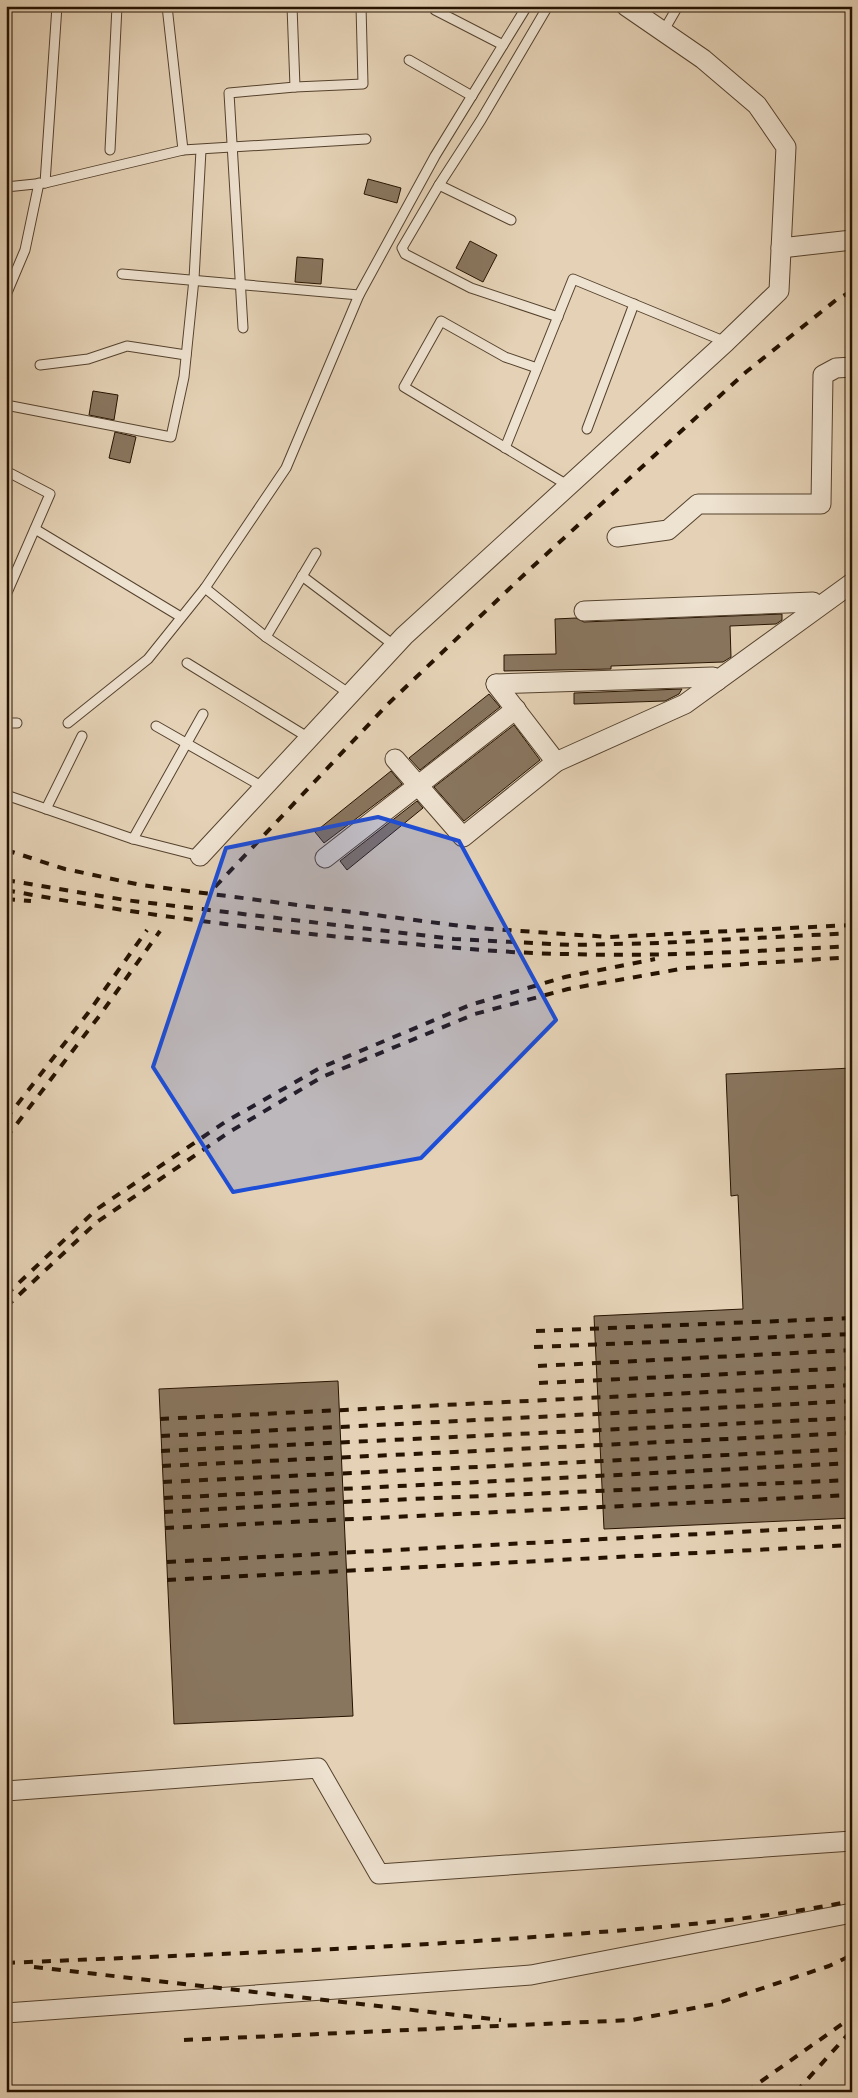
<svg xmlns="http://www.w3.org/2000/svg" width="858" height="2098" font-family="'IM FELL Double Pica',serif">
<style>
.building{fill:#89765f;stroke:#251200}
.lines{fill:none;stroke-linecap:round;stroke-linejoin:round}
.lane-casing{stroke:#55422e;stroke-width:11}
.street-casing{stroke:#55422e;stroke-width:21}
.lane{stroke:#eee2d0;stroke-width:9}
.street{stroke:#eee2d0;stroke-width:19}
.rail{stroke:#251200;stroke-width:4;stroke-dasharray:9 9;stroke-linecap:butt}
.marked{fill:#1d4ed8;fill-opacity:0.2;stroke:#1d4ed8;stroke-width:4;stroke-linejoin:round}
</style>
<rect width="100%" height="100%" fill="#e5d2b6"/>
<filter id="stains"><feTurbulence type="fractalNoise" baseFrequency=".004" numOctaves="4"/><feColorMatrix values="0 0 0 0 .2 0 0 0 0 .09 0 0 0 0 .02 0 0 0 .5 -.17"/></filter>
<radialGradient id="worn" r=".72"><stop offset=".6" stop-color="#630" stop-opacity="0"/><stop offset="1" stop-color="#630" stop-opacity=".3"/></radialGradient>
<g class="building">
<path d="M368 179 401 188 397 203 364 194Z"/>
<path d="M470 241 497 255 483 282 456 268Z"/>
<path d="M297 257 323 259 321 284 295 282Z"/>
<path d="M93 391 118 395 114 420 89 415Z"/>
<path d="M115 432 136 437 130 463 109 458Z"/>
<path d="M782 614V620L776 624 730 626 731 657 723 662 611 666V669L504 671V655L556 654 555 619 576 618 584 622Z"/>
<path d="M682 689 679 694 665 701 574 704V693Z"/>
<path d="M489 694 500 707 420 770 409 758Z"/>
<path d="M514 725 540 760 464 821 434 787Z"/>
<path d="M391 771 402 784 324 843 315 832Z"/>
<path d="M417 801 423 808 347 870 340 861Z"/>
<path d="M852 1068V1518L604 1529 594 1316 743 1309 738 1195 731 1196 726 1074Z"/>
<path d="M338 1381 353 1716 174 1724 159 1389Z"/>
</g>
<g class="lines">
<g class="lane-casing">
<g id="lane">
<path d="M167 6 183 150"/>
<path d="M292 6 295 87"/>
<path d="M548 6 481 120 439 185 402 248 405 254 471 288 558 317"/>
<path d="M435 10 503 45"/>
<path d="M663 32 678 6"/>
<path d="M409 60 472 96"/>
<path d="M110 150 117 6"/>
<path d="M45 183 183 150 366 139"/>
<path d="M439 185 511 220"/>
<path d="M6 187 45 183 57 6"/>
<path d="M122 274 359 295 435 156 527 6"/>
<path d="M6 295 25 250 39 183"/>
<path d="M243 328 229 93 295 87 363 84 361 6"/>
<path d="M40 365 88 359 127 346 186 355"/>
<path d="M537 368 505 357 441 321 404 387 569 486"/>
<path d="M6 405 171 437 184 377 194 279 201 150"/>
<path d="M587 429 634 304"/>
<path d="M505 448 573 279 726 342"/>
<path d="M6 471 50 494 6 595"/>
<path d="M35 529 181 617"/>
<path d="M316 553 266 637 350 694"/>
<path d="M302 576 395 646"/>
<path d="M205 588 266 637"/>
<path d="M187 663 309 738"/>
<path d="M6 723H17"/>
<path d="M68 723 148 659 205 588 286 468 359 295"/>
<path d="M156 726 263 787"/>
<path d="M6 795 133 839 200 856"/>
<path d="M46 809 82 736"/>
<path d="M133 839 203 714"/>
</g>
</g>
<g class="street-casing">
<g id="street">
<path d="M781 248 852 240"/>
<path d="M617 537 668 530 698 504H821L823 375 836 368 852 367"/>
<path d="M584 611 813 602 818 607"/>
<path d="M496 684 713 677 717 681"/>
<path d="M496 684 556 762"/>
<path d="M395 759 463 837 556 762 685 704 852 583"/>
<path d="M200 856 404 636 726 342 779 291 786 147 757 105 703 59 626 6"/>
<path d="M325 858 516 709"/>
<path d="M6 1791 318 1768 379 1874 852 1841"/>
<path d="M6 2013 531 1975 852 1913"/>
</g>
</g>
<use href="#lane" class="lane"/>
<use href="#street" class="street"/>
<g class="rail">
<path d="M6 850 65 869 141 885 477 928 609 937 852 925"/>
<path d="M6 880 125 900 454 939 572 945 660 943 852 933"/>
<path d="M215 887 389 703 529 570 746 372 836 300 852 291"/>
<path d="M6 890C127 913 248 928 370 940 435 946 500 953 566 954 661 957 757 951 852 946"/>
<path d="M6 899 31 901"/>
<path d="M6 1119 88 1013 147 930"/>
<path d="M6 1138 100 1015 160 931"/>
<path d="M6 1295 97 1209 225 1122 320 1068 470 1005 565 977 655 959"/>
<path d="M6 1307 97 1222 231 1131 322 1077 475 1014 568 989 686 968 852 957"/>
<path d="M536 1331 852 1318"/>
<path d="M534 1347 852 1334"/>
<path d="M538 1366 852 1350"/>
<path d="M539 1383 852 1368"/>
<path d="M160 1419 852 1385"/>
<path d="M161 1436 852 1401"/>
<path d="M161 1451 852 1418"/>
<path d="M162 1466 852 1433"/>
<path d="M163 1482 852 1449"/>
<path d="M164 1498 852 1463"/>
<path d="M164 1512 343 1502 852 1480"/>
<path d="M165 1528 852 1495"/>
<path d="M167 1562 852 1526"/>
<path d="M167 1580 852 1545"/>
<path d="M6 1963C182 1955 359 1950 534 1937 640 1929 747 1922 852 1901"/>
<path d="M34 1967 501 2020"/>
<path d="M184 2040 632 2020 715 2004 829 1966 852 1955"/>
<path d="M746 2092 852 2017"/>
<path d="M796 2092 852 2030"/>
</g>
</g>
<path class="marked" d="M378 817 459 841 556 1020 421 1158 233 1192 153 1067 226 848Z"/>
<rect width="858" height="2098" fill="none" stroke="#e5d2b6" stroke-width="25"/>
<rect x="8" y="8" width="843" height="2083" fill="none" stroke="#251200" stroke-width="2.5"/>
<rect x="12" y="12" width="833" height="2073" fill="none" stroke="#251200"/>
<rect width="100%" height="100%" filter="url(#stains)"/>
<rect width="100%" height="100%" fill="url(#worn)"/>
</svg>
